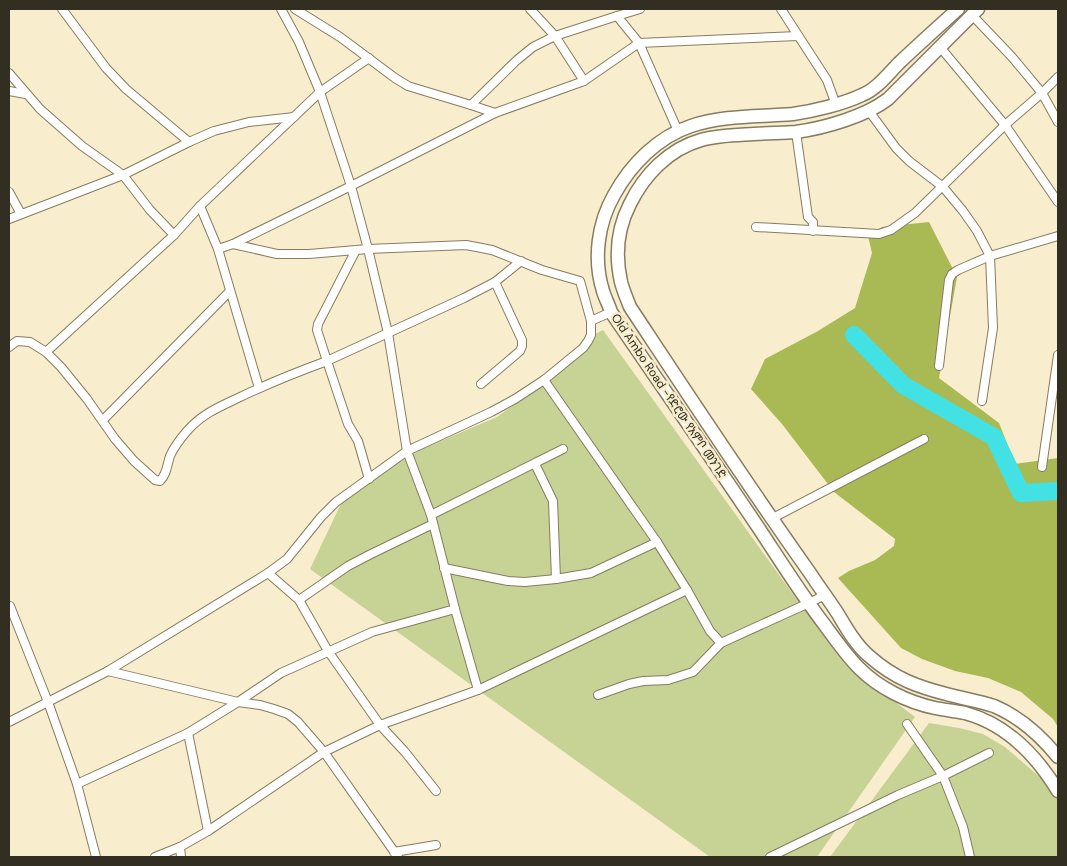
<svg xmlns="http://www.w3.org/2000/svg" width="1067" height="866" font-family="'DM Sans','Noto Sans Ethiopic',sans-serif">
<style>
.green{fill:#c7d295}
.forest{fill:#a9b954}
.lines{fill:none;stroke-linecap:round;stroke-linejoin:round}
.river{stroke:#42e1e4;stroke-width:18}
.street-casing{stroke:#867c60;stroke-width:10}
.primary-casing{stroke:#867c60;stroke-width:15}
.street{stroke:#fff;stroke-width:8}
.primary{stroke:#fff;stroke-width:12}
.labels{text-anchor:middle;stroke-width:5;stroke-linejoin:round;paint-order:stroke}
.street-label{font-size:12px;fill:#322e22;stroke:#f8eece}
</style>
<rect width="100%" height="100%" fill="#f8eece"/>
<g class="green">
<path d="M603 330 800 604 852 669 915 717 817 857H710L310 569 346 493 422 449 497 417 542 384 593 335Z"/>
<path d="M929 723 959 728 983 734 1005 747 1049 785 1058 800V857H830Z"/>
</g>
<path class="forest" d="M929 222 957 277 939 378 999 423 1015 464 1058 458V727L1053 719 1021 692 988 678 955 671 922 659 901 648 838 578 849 571 875 560 894 546 895 539 834 492 782 424 751 389 765 359 818 331 855 308 872 253 868 236 882 227Z"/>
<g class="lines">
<path class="river" d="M854 335 903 385 994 437 1021 493 1058 491"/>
<g class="street-casing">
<g id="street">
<path d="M62 9 106 68 126 89 189 142"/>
<path d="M281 9 299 42 320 92 369 58"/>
<path d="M295 9 340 37 395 78 408 86 421 90 471 105"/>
<path d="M640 9 617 16 639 43 678 131"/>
<path d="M781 9 827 80 836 105"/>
<path d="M972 15 1012 57 1042 93 1058 122"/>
<path d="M940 47 1005 125 1058 202"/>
<path d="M9 73 40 109 82 146 123 175 150 210 174 235"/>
<path d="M584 81 555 36 617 16"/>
<path d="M9 91 26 94"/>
<path d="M869 111 896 148 909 161 943 187 963 211 977 231 990 256 993 328 982 401"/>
<path d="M495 113 471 105 517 60 533 47 555 36 530 9"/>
<path d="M796 132 808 217 813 222V231"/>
<path d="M9 192 21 214"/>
<path d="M200 206 320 92 351 186 233 244 218 249"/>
<path d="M9 219 123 175 189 142 214 131 249 122 294 117"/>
<path d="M756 227 879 234 891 230 915 213 1005 125 1042 93 1058 77"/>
<path d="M233 244 277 254H309L368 249 466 245 492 250 542 270 580 281 591 321"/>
<path d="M356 250 318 324 317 330 327 361 464 298 495 282 521 261"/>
<path d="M9 347 17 341 30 342 46 352 61 367 87 399 115 439 134 461 155 480 160 481C167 474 167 465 170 456 174 447 181 438 187 431 202 414 219 407 238 398 267 384 297 372 327 361L348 424 358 441 369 479"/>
<path d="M46 352 174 235 200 206 218 249 259 388"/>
<path d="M939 366 949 280 952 274 958 270 990 256 1058 236"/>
<path d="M544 380 657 542 687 590 710 631 721 643 809 603 825 595"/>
<path d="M481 384 520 351 522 346V340L495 282"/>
<path d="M103 420 230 291"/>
<path d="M535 464 553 501 556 579"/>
<path d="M1042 467 1058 355"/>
<path d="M431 515 563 449"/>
<path d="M771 519 924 439"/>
<path d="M444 568 508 581 525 582 556 579 591 573 657 542"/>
<path d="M268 573 299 600 328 651 380 725 405 752 436 791"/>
<path d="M299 600 348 566 371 554 433 524"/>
<path d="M10 606 48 702 77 784 96 857"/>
<path d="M455 609 478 690"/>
<path d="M108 671 238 702 260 705 274 709 288 714 298 722 324 752 398 857"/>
<path d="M598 695 629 684 643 681 668 680 693 672 721 643"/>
<path d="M9 722 108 671 268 573 287 559 321 517 336 502 407 451 491 412 515 399 544 380 583 348 588 341 591 335V321L611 312"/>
<path d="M907 724 943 776 963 827 970 857"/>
<path d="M77 784 188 733"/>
<path d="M208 831 188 733 238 702 281 673 372 632 455 609 431 515 407 451 388 333 368 249 351 186 495 113 584 81 639 43 798 36"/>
<path d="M180 847 181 857"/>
<path d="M394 852 436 845"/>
<path d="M155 857 180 847 208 831 324 752 380 725 478 690 687 590"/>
<path d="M770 857 898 795 943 776 989 753"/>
</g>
</g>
<g class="primary-casing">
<g id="primary">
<path d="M958 9C938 27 919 44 899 63 888 74 877 89 862 95 843 104 814 111 793 114 759 117 724 115 691 126 658 137 631 164 614 195 598 223 593 259 603 291 605 298 609 305 611 312 661 385 711 457 760 530 781 562 801 594 824 624 835 639 846 655 859 668 879 688 907 702 935 708 945 710 955 711 965 713 1006 724 1036 755 1058 791"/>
<path d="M978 9 888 99C866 116 825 128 796 132 782 133 768 133 754 134 736 135 718 135 701 140 669 149 644 175 630 204 617 229 615 255 621 282 623 290 627 299 630 307 689 396 748 486 810 573 819 587 829 600 838 614 847 629 856 645 869 656 895 679 918 687 950 695 965 699 979 701 994 706 1020 717 1041 736 1058 757"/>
</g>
</g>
<use href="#street" class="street"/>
<use href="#primary" class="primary"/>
</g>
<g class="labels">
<g class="street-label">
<text transform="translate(669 396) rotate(56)" y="4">Old Ambo Road -የድሮው የአምቦ መንገድ</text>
</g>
</g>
<rect width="1067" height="866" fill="none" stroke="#322e22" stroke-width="20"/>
</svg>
